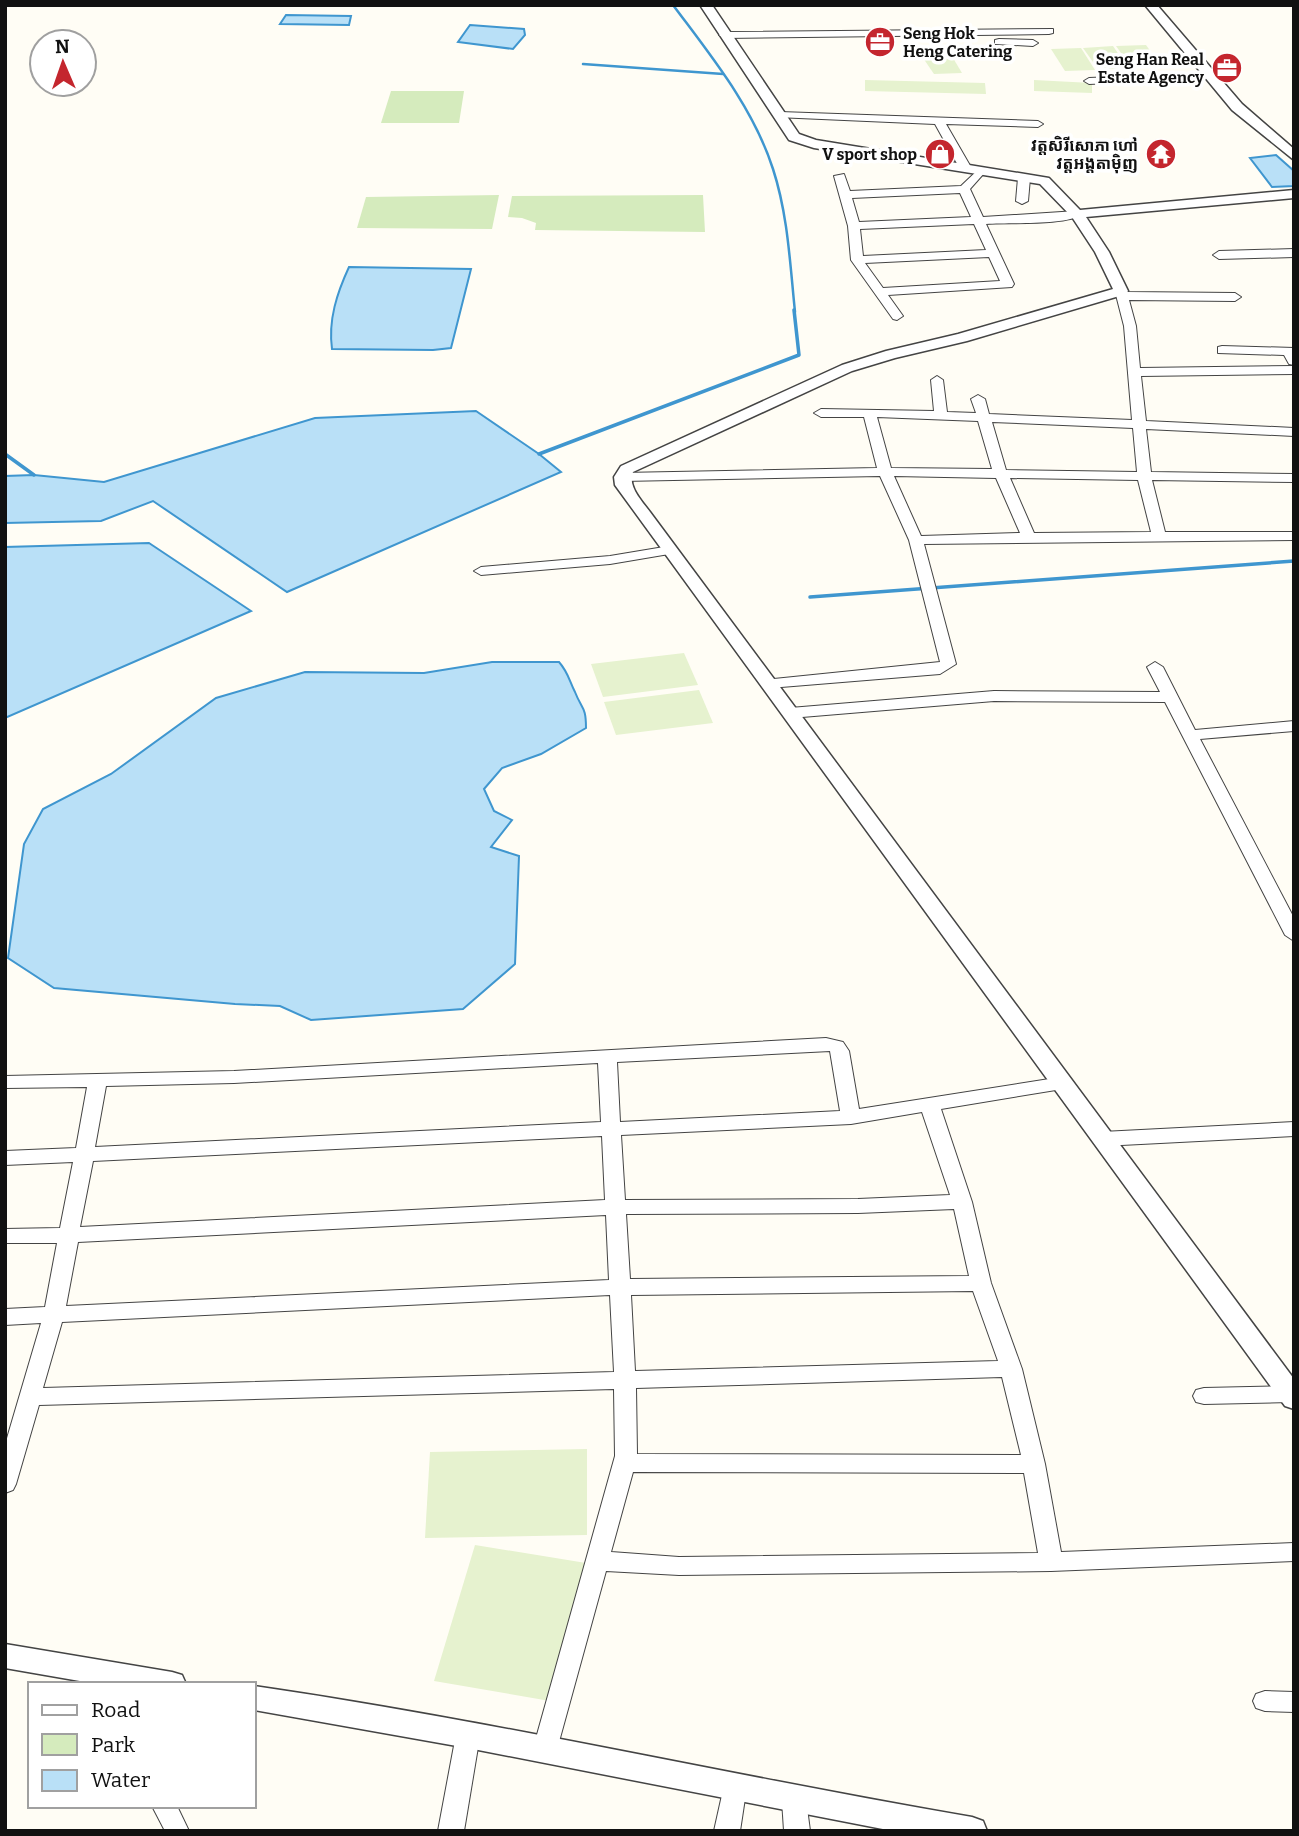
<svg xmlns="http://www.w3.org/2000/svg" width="1299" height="1836" font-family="Bitter,'Noto Sans Khmer',serif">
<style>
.green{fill:#d5ebbd}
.pitch{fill:#e6f2cf}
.water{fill:#b9e0f7;stroke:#3f96cf;stroke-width:2}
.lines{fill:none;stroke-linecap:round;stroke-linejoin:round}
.stream-far1{stroke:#3f96cf;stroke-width:2.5}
.stream{stroke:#3f96cf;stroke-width:3.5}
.minor-casing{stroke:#444;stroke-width:2}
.tertiary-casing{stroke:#444;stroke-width:3}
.minor{fill:#fff;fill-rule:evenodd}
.tertiary{fill:#fff;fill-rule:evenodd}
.labels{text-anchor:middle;stroke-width:7;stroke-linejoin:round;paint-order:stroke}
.far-poi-label{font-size:16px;font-weight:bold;fill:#111;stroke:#fff;text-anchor:end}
</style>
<rect width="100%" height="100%" fill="#fffdf5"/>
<g class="green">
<path d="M391 91H464L459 123H381Z"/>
<path d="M499 195 492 229 357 228 366 197Z"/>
<path d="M703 195 705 232 535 230 536 223 522 218 508 217 512 196Z"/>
</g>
<g class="pitch">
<path d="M1146 45 1161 66 1131 67 1116 46Z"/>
<path d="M1113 46 1128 68 1098 69 1083 48Z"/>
<path d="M1081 48 1095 70 1065 71 1051 49Z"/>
<path d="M950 53 962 73 934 74 921 55Z"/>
<path d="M865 80 985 83 986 94 865 91Z"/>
<path d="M1034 80 1092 83V93L1034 91Z"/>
<path d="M684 653 698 685 603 697 591 664Z"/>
<path d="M699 690 713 723 616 735 604 702Z"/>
<path d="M587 1449V1535L425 1538 430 1452Z"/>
<path d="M475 1545 586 1563 550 1701 434 1681Z"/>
</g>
<g class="water">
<path d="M286 15 351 16 349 25 280 24Z"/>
<path d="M470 25 524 29 525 35 513 49 458 42Z"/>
<path d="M1276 155 1294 171V186L1272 187 1250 158Z"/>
<path d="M349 267 471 269 451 348 433 350 332 349C328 320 337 293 349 267Z"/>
<path d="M476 411 539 454 561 472 287 592 153 501 101 521 5 523V476L34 475 104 482 315 418Z"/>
<path d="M149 543 251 611 5 718V547Z"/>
<path d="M492 662H559C568 672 569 680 575 692 582 710 586 706 586 728L541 754 502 768 484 789 494 811 512 820 491 847 519 856 515 964 463 1009 311 1020 280 1006 235 1004 54 988 8 958 24 844 43 809 111 774 216 698 305 672 424 673Z"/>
</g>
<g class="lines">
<g class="stream-far1">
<path d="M673 5C711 56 753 107 773 169 788 215 790 264 795 312"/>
<path d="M583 64 723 74"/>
</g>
<g class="stream">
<path d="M5 454 34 475"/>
<path d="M539 454 799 355 794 310"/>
<path d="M810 597 1294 561"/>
</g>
<g class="minor-casing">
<g id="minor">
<path d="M1053 29V33L1049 34 724 38 719 35 724 32Z"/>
<path d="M999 39 1033 40 1038 43 1033 46 995 44V40Z"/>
<path d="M1211 73 1216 76 1215 78 1089 84 1084 81 1089 78Z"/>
<path d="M780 112 1038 121 1043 124 1038 127 946 124 972 169 966 172 960 169 935 124 776 117 775 115Z"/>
<path d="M980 168 986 171 970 189 983 217 1077 211 1083 214C1066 226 1009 222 986 224L1014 284 1012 287 888 295 903 316 897 320 893 319 851 260 848 226 834 176 844 174 850 191 961 186ZM960 193 971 217 859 222 852 198ZM974 224 986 250 863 256 860 229ZM989 257 1000 281 883 288 865 263Z"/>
<path d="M1024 175 1030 178 1028 201 1022 204 1016 201 1018 178Z"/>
<path d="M1294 249V257L1219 259 1213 255 1219 251Z"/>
<path d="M1121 287 1127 292 1235 293 1241 297 1235 301 1129 300 1136 326 1140 368 1294 366V374L1141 376 1146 421 1294 428V436L1146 429 1151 472 1294 474V482L1152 480 1165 532H1294V540L924 544 956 664 940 674 769 688 764 686 761 683 764 680 940 662 909 540 880 476 622 481 615 477 622 473 877 468 864 417H821L814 413 821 409 934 411 931 380 937 376 943 380 947 412 976 413 971 399 978 395 985 399 989 414 1132 420 1124 326 1115 291ZM877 417 978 421 992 469 891 468ZM992 422 1133 428 1137 472 1006 470ZM894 476 996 478 1020 533 921 536ZM1010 478 1138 480 1151 532 1034 533Z"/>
<path d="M1222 346 1294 348V365L1289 364 1284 355 1218 353V347Z"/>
<path d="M670 546 677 550 675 553 610 564 481 575 474 571 481 567 610 556Z"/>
<path d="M1155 662 1163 667 1195 730 1294 721V731L1200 739 1294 918V941L1285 935 1165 702 994 701 790 718 782 713 790 708 994 691 1160 692 1147 667Z"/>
<path d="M826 1038 843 1042 849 1051 859 1109 1062 1077 1069 1078 1071 1083 1069 1088 1062 1089 941 1109 972 1202 991 1283 1022 1369 1045 1464 1061 1552 1294 1543V1561L1051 1571 679 1575 606 1571 557 1749 554 1757 545 1760 536 1757 533 1749 615 1456 614 1389 39 1405 16 1484 13 1490 5 1493V1445L41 1323 5 1325V1309L45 1307 57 1243H5V1229L60 1228 73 1162 5 1165V1151L76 1148 87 1087 5 1088V1076L234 1071ZM830 1051 840 1111 620 1122 617 1062ZM598 1063 601 1122 95 1147 106 1086 234 1083ZM922 1112 950 1195 858 1199 625 1200 621 1135 851 1124ZM602 1136 605 1200 80 1227 93 1161ZM954 1209 969 1276 630 1279 626 1214 858 1213ZM606 1215 609 1280 66 1306 78 1242ZM973 1291 998 1361 635 1371 631 1295ZM610 1295 614 1372 43 1388 62 1322ZM1002 1377 1021 1455 637 1454 636 1388ZM633 1472 1024 1473 1038 1553 679 1557 611 1552Z"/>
<path d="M1294 1122V1136L1102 1146 1095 1144 1092 1139 1095 1134 1102 1132Z"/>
<path d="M1290 1386 1294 1387V1401L1290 1402 1204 1404 1196 1402 1193 1396 1196 1390 1204 1388Z"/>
<path d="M1265 1691 1294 1692V1712L1265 1711 1256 1708 1253 1701 1256 1694Z"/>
<path d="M468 1724 477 1727 480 1735 464 1831H438L456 1735 459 1727Z"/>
<path d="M735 1774 744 1777 747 1785 740 1831H714L726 1777Z"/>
<path d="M794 1789 803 1792 806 1800 810 1831H784L782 1800 785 1792Z"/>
<path d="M152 1806H177L189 1831H165Z"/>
</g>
</g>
<g class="tertiary-casing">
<g id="tertiary">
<path d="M700 5H712L799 134 816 140 1049 178 1080 210 1294 190V198L1086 217 1109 252 1128 291 1126 294 967 341 895 358 852 371 633 472C627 486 642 501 650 512L1294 1379V1409L1285 1406 615 485 614 477 621 466 842 365 886 351 958 334 1113 289 1095 252 1072 217 1040 184 814 148 789 140Z"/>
<path d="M1145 5H1157L1242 104 1294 149V160L1232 110Z"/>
<path d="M5 1644 172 1672 182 1675 186 1684H97L5 1668Z"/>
<path d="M254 1686C495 1721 732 1776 972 1817L983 1821 987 1831H893L468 1748 254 1710Z"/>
</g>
</g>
<use href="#minor" class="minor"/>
<use href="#tertiary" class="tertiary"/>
</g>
<defs>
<g id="office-disc" transform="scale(1.575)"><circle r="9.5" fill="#c4262e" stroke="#fff"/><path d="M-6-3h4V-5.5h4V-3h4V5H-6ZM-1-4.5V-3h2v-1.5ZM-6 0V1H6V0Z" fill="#fff"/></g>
<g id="shop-disc" transform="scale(1.575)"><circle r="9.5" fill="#c4262e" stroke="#fff"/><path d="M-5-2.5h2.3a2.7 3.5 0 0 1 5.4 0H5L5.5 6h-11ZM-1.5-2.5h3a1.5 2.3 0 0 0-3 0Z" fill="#fff"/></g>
<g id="temple-disc" transform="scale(1.575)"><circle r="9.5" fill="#c4262e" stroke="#fff"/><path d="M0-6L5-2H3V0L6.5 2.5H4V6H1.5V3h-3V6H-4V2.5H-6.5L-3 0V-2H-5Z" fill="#fff"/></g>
</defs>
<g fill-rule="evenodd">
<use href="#office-disc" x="880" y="42"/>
<use href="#office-disc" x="1227" y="68"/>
<use href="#shop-disc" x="940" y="154"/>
<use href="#temple-disc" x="1161" y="154"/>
</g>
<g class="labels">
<g class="far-poi-label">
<text x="903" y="39" text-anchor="start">Seng Hok<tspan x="903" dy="18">Heng Catering</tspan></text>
<text x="1204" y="65">Seng Han Real<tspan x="1204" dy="18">Estate Agency</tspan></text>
<text x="1138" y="151">វត្តសិរីសោភា ហៅ<tspan x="1138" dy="18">វត្តអង្តតាម៉ិញ</tspan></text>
<text x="917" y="160">V sport shop</text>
</g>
</g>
<rect width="1299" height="1836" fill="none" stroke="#111111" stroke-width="14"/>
<rect x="28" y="1682" width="228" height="126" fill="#ffffff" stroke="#a0a0a0" stroke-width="2"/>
<rect x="42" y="1705" width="35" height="10" fill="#ffffff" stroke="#a0a0a0" stroke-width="2"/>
<text x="91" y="1717" font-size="21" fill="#111111">Road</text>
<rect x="42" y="1734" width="35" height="21" fill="#d5ebbd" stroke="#a0a0a0" stroke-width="2"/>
<text x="91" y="1752" font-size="21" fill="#111111">Park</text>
<rect x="42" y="1770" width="35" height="21" fill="#b9e0f7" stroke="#a0a0a0" stroke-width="2"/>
<text x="91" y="1787" font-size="21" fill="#111111">Water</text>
<g transform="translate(63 63) rotate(358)"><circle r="33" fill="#ffffff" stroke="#a0a0a0" stroke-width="2"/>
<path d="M0-5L12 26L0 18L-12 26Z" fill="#c4262e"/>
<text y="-10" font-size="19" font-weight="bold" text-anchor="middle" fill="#111111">N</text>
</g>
</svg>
